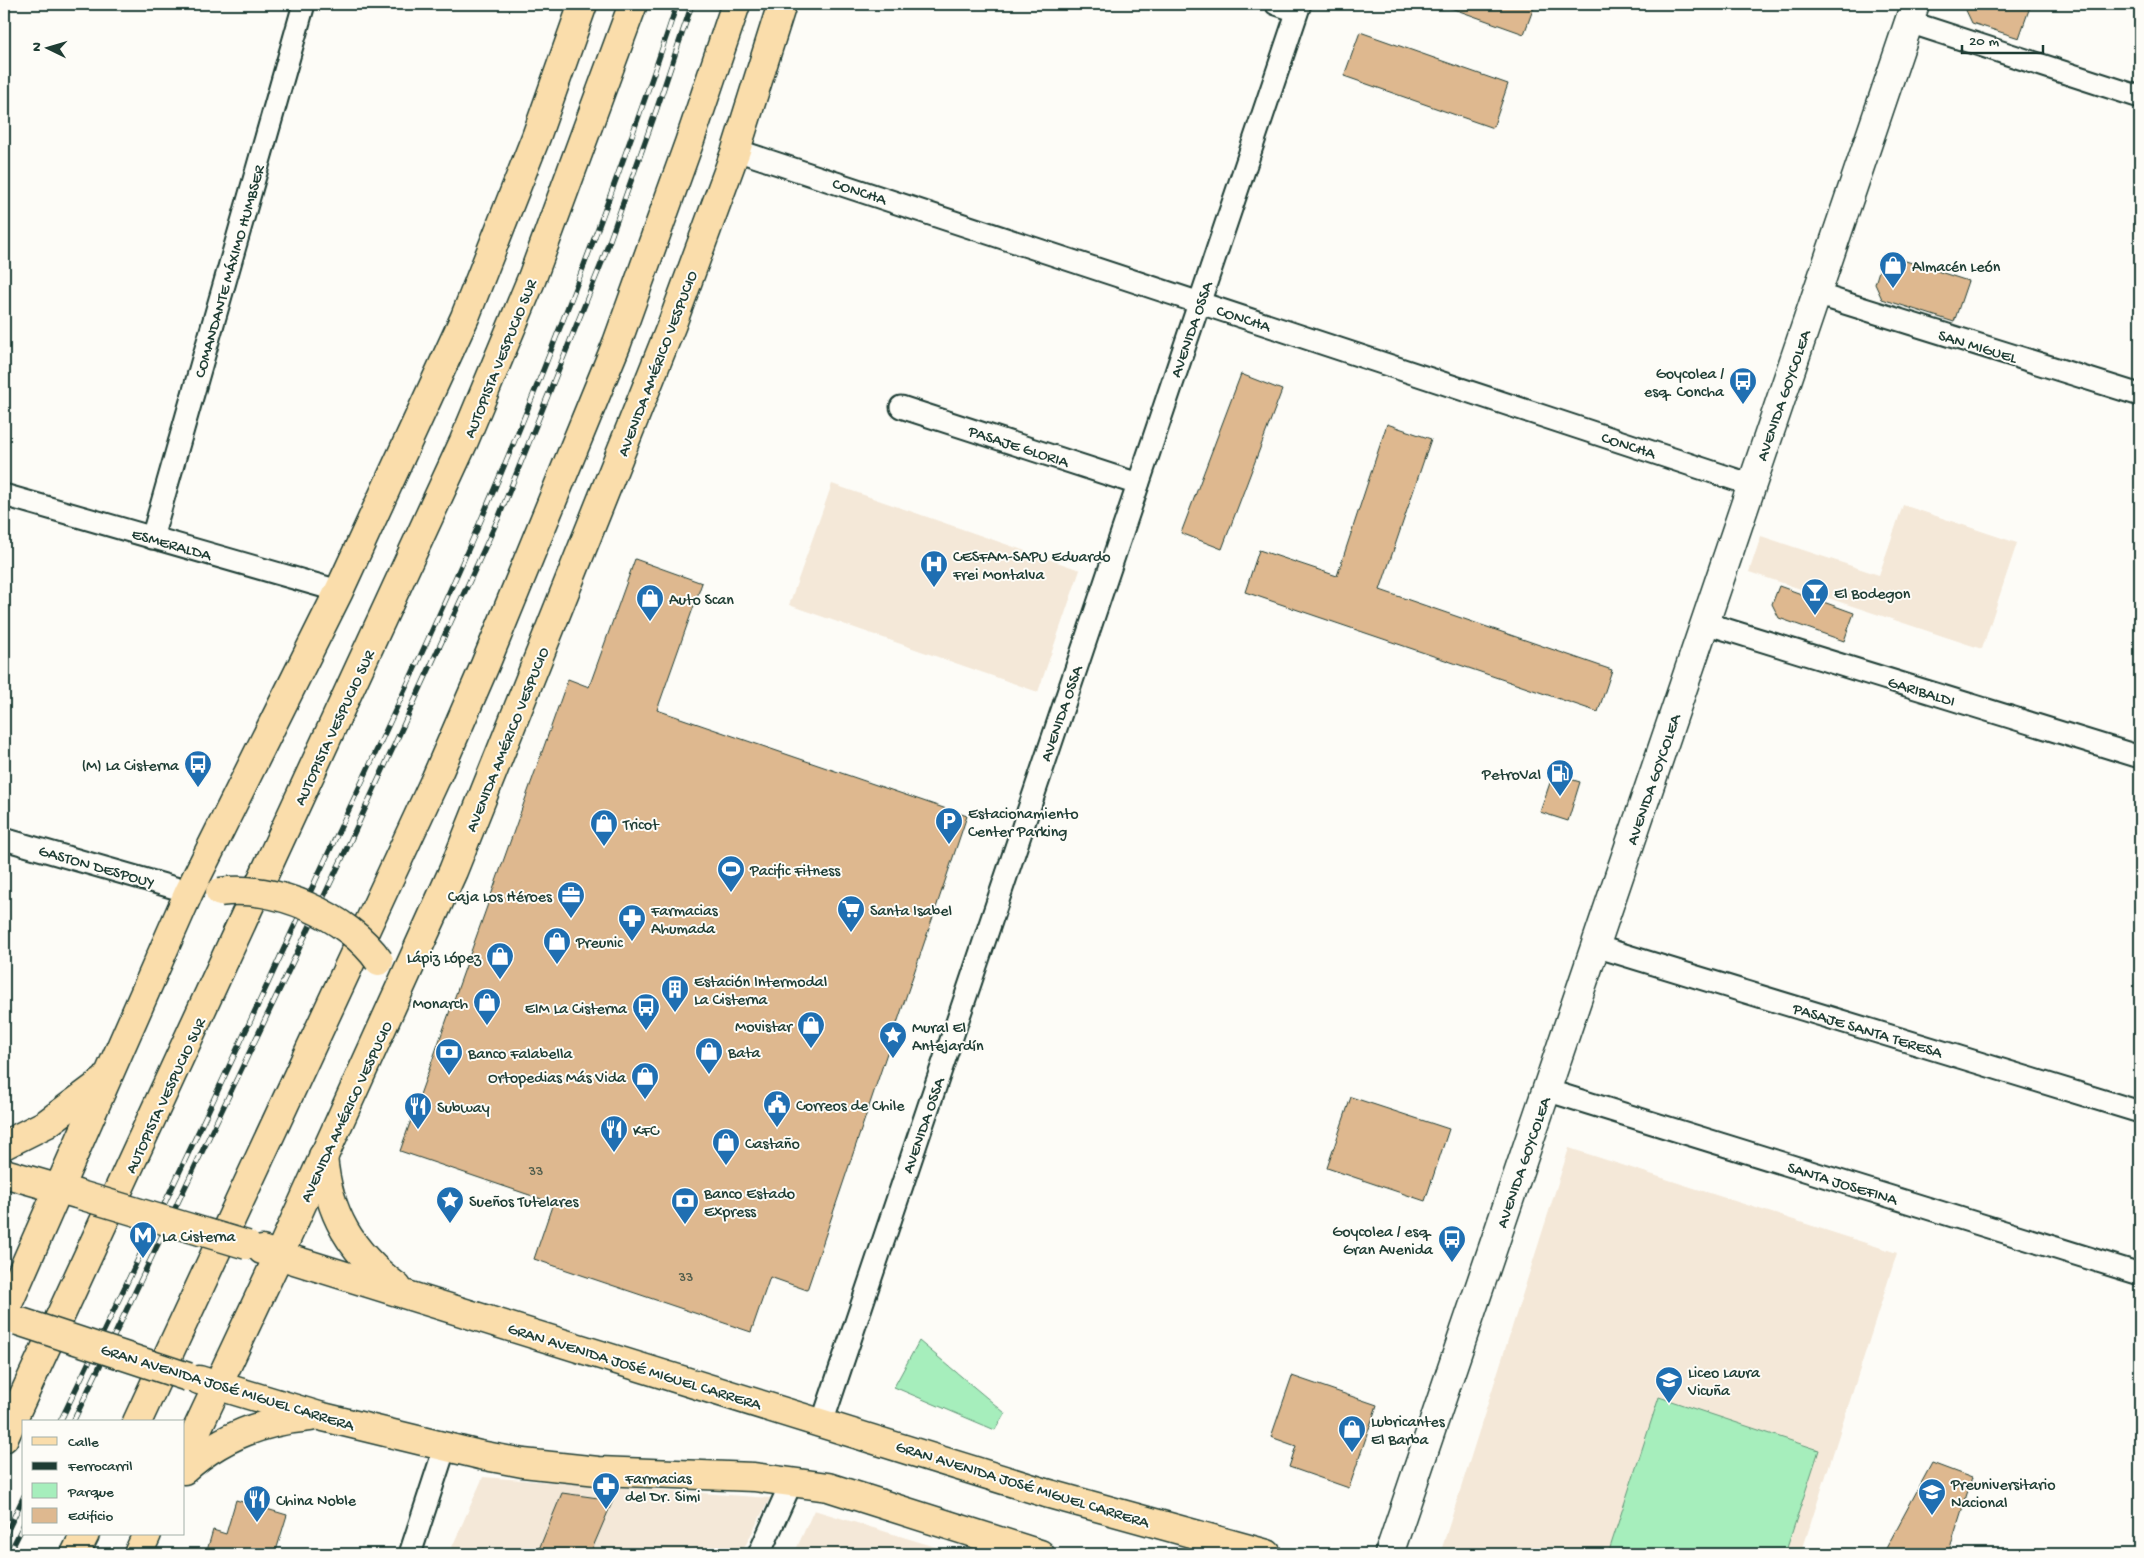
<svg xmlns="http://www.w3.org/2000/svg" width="2144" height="1558" font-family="'Gochi Hand',sans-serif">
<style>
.built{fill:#f4e8d8}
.green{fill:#a6eebc;stroke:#629678}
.building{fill:#deb88f;stroke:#1f3d34}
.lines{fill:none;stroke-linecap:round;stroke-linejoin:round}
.street-casing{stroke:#1f3d34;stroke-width:25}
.secondary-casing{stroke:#1f3d34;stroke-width:31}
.primary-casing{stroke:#1f3d34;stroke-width:31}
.highway-casing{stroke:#1f3d34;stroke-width:31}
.street{stroke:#fdfcf7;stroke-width:21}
.secondary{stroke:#fdfcf7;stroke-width:28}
.primary{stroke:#faddab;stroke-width:28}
.highway{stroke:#faddab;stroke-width:28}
.rail-casing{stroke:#1f3d34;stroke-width:5.5}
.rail{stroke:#fdfcf7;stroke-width:4;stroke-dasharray:11;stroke-linecap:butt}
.primary-bridge-casing{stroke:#1f3d34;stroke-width:31;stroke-linecap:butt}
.primary-bridge{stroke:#faddab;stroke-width:28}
.labels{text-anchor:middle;stroke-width:4;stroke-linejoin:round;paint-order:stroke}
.number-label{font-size:14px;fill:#4f5c4b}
.street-label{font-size:16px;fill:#1f3d34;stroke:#fdfcf7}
.poi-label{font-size:16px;fill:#1f3d34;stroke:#fdfcf7;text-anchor:start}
</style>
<rect width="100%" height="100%" fill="#fdfcf7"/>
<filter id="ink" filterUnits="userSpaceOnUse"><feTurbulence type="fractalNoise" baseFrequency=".02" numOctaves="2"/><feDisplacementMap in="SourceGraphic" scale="10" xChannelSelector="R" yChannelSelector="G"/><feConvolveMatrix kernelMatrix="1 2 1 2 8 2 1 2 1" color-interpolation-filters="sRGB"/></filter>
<g filter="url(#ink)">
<g class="built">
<path d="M832 484 1080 570 1038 692 789 605Z"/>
<path d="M1903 505 2017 543 1982 649 1749 572 1761 536 1879 575Z"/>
<path d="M1569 1148 1897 1253 1801 1554H1440Z"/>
<path d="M483 1477 770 1498 741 1554H449Z"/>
<path d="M814 1510 959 1554H794Z"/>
</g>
<g class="green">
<path d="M919 1341 1005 1413 995 1430 894 1387Z"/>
<path d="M1659 1397 1819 1450 1785 1554H1608Z"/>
</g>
<g class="building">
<path d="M1449 4H1535L1524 34 1448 7Z"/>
<path d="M1963 4H2031L2019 38 1972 23Z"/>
<path d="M1360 32 1508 84 1493 128 1344 76Z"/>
<path d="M1884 254 1968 281 1954 322 1882 299 1875 284Z"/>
<path d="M1241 374 1282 390 1222 549 1181 533Z"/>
<path d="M1387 424 1431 439 1380 590 1612 670 1598 712 1245 592 1259 550 1337 576Z"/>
<path d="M635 559 702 583 657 710 967 816 807 1290 770 1277 751 1332 534 1259 553 1203 400 1151 568 679 589 687Z"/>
<path d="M1779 586 1854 613 1844 641 1779 618 1772 604Z"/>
<path d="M1553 774 1580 782 1568 821 1540 812Z"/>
<path d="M1351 1097 1449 1129 1425 1201 1327 1168Z"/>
<path d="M1292 1376 1377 1405 1349 1488 1289 1467 1296 1446 1271 1437Z"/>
<path d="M1932 1463 1972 1478 1948 1554H1883Z"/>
<path d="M562 1493 613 1500 590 1554H537Z"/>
<path d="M236 1500 287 1515 275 1554H206L213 1530 226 1534Z"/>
</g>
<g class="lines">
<g class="street-casing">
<g id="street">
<path d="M1276 4 1297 11"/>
<path d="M1909 22 2140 97"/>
<path d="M736 150 1752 485"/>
<path d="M1816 294 2140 395"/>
<path d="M901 407 1138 484"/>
<path d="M4 495 339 591"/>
<path d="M152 538 304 4"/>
<path d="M1705 623 2140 757"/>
<path d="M4 839 189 892"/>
<path d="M1595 946 2140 1112"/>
<path d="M1546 1090 2140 1274"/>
<path d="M822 1423 1300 4"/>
<path d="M410 1554 445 1447"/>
<path d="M759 1554 792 1481"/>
</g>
</g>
<g class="secondary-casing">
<path id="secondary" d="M1389 1554 1915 4"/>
</g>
<g class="primary-casing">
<g id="primary">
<path d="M4 1145 46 1124 105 1080"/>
<path d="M323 1156C328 1214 351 1252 397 1287"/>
<path d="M4 1173 77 1194"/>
<path d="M262 1250 1046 1493 1267 1554"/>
<path d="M4 1313 189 892 339 591 465 317 536 137 583 4"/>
<path d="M199 1380 319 1416 480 1455 523 1463 598 1471 754 1477 828 1487 1040 1554"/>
<path d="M184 1457 279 1255 453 871 672 324 736 150 782 4"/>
<path d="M184 1470C219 1438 263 1421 310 1417"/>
<path d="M138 1554 147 1534"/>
</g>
</g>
<g class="highway-casing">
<g id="highway">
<path d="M137 1422 436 778 485 665 617 343 689 143 736 4"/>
<path d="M4 1438 464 441 532 278 633 4"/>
<path d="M75 1554 85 1534"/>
</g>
</g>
<use href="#street" class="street"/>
<use href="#secondary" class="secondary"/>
<use href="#primary" class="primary"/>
<use href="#highway" class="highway"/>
<g class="rail-casing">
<g id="rail">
<path d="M60 1422C148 1240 234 1057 319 873 395 712 472 549 538 383 588 258 635 132 677 4"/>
<path d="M73 1422 348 846 498 519 602 262 656 111 692 4"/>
<path d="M4 1538 24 1496"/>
<path d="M9 1554 24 1524"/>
</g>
</g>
<use href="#rail" class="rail"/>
<g class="primary-bridge-casing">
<g id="primary-bridge">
<path d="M220 892C274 884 348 916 379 961"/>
<path d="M80 1195 247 1245"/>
<path d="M18 1321 188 1377"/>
</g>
</g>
<use href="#primary-bridge" class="primary-bridge"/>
</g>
</g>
<defs>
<g id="shop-pin" transform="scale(1.4375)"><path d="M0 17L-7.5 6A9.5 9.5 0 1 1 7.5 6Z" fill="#1f6fb2" stroke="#fdfcf7"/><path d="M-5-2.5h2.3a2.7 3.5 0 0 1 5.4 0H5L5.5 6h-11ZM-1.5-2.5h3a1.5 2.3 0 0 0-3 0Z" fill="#fff"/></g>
<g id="bus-pin" transform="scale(1.4375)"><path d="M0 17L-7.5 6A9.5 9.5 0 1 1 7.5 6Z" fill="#1f6fb2" stroke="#fdfcf7"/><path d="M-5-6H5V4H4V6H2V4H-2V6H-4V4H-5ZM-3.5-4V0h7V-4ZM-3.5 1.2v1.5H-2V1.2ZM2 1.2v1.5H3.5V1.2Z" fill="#fff"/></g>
<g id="hospital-pin" transform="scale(1.4375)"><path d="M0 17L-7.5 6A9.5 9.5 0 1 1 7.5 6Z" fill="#1f6fb2" stroke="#fdfcf7"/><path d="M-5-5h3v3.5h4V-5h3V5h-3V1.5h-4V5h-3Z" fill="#fff"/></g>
<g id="bar-pin" transform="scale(1.4375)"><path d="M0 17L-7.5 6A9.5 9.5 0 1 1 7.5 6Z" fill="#1f6fb2" stroke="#fdfcf7"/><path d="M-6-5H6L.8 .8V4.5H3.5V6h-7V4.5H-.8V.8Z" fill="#fff"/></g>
<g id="fuel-pin" transform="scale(1.4375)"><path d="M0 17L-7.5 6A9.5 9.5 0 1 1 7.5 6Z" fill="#1f6fb2" stroke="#fdfcf7"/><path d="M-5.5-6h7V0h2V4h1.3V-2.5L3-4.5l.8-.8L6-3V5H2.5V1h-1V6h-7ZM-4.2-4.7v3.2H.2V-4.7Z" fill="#fff"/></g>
<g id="parking-pin" transform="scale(1.4375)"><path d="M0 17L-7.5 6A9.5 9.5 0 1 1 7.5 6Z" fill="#1f6fb2" stroke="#fdfcf7"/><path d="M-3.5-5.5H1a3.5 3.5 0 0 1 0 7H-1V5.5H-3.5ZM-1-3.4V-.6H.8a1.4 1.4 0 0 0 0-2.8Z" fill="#fff"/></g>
<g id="stadium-pin" transform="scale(1.4375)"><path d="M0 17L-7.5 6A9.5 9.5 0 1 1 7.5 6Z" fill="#1f6fb2" stroke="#fdfcf7"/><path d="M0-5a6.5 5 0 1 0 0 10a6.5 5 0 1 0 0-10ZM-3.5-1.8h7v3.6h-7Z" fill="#fff"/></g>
<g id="office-pin" transform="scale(1.4375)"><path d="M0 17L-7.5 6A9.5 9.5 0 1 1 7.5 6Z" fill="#1f6fb2" stroke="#fdfcf7"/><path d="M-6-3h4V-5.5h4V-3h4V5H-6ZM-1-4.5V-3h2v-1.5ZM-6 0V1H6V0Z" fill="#fff"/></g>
<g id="supermarket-pin" transform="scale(1.4375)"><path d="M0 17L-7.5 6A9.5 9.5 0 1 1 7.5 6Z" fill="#1f6fb2" stroke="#fdfcf7"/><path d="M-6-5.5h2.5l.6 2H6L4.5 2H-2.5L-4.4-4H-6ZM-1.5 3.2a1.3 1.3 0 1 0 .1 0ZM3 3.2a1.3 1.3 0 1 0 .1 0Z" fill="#fff"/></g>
<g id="pharmacy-pin" transform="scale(1.4375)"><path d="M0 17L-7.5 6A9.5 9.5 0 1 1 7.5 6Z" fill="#1f6fb2" stroke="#fdfcf7"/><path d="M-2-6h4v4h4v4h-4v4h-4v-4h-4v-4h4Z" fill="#fff"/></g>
<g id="building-pin" transform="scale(1.4375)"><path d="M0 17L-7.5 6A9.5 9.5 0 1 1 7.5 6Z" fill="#1f6fb2" stroke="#fdfcf7"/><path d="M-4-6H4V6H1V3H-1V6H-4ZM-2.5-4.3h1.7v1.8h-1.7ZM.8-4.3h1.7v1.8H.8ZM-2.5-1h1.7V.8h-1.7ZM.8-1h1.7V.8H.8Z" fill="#fff"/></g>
<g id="sight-pin" transform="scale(1.4375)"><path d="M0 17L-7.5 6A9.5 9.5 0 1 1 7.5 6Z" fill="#1f6fb2" stroke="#fdfcf7"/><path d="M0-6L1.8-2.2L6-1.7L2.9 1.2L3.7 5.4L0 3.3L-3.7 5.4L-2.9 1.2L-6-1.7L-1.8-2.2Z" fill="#fff"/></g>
<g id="bank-pin" transform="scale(1.4375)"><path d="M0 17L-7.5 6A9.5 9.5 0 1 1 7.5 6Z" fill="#1f6fb2" stroke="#fdfcf7"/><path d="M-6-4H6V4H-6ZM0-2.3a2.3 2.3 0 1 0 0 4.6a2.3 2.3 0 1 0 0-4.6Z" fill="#fff"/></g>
<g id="civic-pin" transform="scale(1.4375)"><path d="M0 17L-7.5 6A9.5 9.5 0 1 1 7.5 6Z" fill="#1f6fb2" stroke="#fdfcf7"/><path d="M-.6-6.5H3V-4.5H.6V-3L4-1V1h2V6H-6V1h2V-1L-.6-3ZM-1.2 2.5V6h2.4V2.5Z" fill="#fff"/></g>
<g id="restaurant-pin" transform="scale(1.4375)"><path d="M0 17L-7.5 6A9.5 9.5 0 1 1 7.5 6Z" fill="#1f6fb2" stroke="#fdfcf7"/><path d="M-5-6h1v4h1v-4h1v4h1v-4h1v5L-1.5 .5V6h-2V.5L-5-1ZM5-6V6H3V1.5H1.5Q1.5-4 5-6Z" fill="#fff"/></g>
<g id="metro-pin" transform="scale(1.4375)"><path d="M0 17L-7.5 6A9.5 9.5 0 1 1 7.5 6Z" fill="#1f6fb2" stroke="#fdfcf7"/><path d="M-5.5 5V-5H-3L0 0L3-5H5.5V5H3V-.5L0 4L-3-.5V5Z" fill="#fff"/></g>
<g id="school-pin" transform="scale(1.4375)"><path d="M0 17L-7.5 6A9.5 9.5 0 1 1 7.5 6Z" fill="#1f6fb2" stroke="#fdfcf7"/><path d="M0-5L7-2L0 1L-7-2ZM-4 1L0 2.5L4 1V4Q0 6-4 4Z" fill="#fff"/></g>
</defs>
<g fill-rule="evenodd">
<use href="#shop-pin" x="1893" y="265"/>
<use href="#bus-pin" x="1743" y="381"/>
<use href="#hospital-pin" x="934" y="564"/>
<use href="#bar-pin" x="1815" y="592"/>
<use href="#shop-pin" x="650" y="598"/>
<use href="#bus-pin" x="198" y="764"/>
<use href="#fuel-pin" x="1560" y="773"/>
<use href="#parking-pin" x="949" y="821"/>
<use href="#shop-pin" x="604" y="823"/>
<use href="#stadium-pin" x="731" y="869"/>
<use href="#office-pin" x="571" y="895"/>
<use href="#supermarket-pin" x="851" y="909"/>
<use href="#pharmacy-pin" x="632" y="918"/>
<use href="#shop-pin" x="557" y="941"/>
<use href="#shop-pin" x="500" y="956"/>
<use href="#building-pin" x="675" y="989"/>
<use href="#shop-pin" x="487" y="1002"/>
<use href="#bus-pin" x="646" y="1007"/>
<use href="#shop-pin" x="811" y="1025"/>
<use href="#sight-pin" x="893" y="1035"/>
<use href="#shop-pin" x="709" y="1051"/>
<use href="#bank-pin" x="449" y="1052"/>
<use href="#shop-pin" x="645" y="1076"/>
<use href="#civic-pin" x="777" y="1104"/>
<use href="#restaurant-pin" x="418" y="1106"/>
<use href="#restaurant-pin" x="614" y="1129"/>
<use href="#shop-pin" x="726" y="1142"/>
<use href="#sight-pin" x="450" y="1200"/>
<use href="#bank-pin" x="685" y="1201"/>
<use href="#metro-pin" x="143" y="1235"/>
<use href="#bus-pin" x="1452" y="1239"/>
<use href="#school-pin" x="1669" y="1380"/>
<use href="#shop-pin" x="1352" y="1429"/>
<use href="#pharmacy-pin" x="606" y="1486"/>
<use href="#school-pin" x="1932" y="1492"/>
<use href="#restaurant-pin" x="257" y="1499"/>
</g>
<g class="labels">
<g class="number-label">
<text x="536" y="1175">33</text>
<text x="686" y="1281">33</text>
</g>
<g class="street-label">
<text transform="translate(860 190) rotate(18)" y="6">CONCHA</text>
<text transform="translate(228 271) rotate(-74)" y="6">COMANDANTE MÁXIMO HUMBSER</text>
<text transform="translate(1244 317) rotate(18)" y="6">CONCHA</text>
<text transform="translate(1190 329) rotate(-71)" y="6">AVENIDA OSSA</text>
<text transform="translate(1978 345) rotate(17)" y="6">SAN MIGUEL</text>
<text transform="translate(499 358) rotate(-68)" y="6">AUTOPISTA VESPUCIO SUR</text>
<text transform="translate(656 363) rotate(-69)" y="6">AVENIDA AMÉRICO VESPUCIO</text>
<text transform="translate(1782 395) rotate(-71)" y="6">AVENIDA GOYCOLEA</text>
<text transform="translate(1629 444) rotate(18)" y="6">CONCHA</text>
<text transform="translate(1019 445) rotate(18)" y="6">PASAJE GLORIA</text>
<text transform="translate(172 543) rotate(16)" y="6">ESMERALDA</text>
<text transform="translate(1922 690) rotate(17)" y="6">GARIBALDI</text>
<text transform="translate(1060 713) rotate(-71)" y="6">AVENIDA OSSA</text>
<text transform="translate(333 727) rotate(-65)" y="6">AUTOPISTA VESPUCIO SUR</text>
<text transform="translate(506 739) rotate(-68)" y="6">AVENIDA AMÉRICO VESPUCIO</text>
<text transform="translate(1652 779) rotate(-71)" y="6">AVENIDA GOYCOLEA</text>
<text transform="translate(97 865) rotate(16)" y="6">GASTON DESPOUY</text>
<text transform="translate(1868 1029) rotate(17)" y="6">PASAJE SANTA TERESA</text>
<text transform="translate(164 1095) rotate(-65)" y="6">AUTOPISTA VESPUCIO SUR</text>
<text transform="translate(345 1111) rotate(-65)" y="6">AVENIDA AMÉRICO VESPUCIO</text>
<text transform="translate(922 1125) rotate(-71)" y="6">AVENIDA OSSA</text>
<text transform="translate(1522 1162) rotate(-71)" y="6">AVENIDA GOYCOLEA</text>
<text transform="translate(1843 1182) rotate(17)" y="6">SANTA JOSEFINA</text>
<text transform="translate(635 1365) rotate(17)" y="6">GRAN AVENIDA JOSÉ MIGUEL CARRERA</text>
<text transform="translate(228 1386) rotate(17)" y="6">GRAN AVENIDA JOSÉ MIGUEL CARRERA</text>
<text transform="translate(1023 1483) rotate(17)" y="6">GRAN AVENIDA JOSÉ MIGUEL CARRERA</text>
</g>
<g class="poi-label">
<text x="1912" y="271">Almacén León</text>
<text x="1724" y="378" text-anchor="end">Goycolea /<tspan x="1724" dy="18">esq. Concha</tspan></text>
<text x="953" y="561">CESFAM-SAPU Eduardo<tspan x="953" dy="18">Frei Montalva</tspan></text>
<text x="1834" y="598">El Bodegon</text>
<text x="669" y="604">Auto Scan</text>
<text x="179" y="770" text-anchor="end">(M) La Cisterna</text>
<text x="1541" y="779" text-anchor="end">PetroVal</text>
<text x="968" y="818">Estacionamiento<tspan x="968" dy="18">Center Parking</tspan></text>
<text x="623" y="829">Tricot</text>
<text x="750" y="875">Pacific Fitness</text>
<text x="552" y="901" text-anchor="end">Caja Los Héroes</text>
<text x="651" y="915">Farmacias<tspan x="651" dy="18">Ahumada</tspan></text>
<text x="870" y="915">Santa Isabel</text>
<text x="576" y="947">Preunic</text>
<text x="481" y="962" text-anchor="end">Lápiz López</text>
<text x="694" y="986">Estación Intermodal<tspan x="694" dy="18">La Cisterna</tspan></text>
<text x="468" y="1008" text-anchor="end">Monarch</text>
<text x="627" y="1013" text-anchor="end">EIM La Cisterna</text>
<text x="792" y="1031" text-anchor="end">Movistar</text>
<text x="912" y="1032">Mural El<tspan x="912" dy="18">Antejardín</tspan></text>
<text x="728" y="1057">Bata</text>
<text x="468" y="1058">Banco Falabella</text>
<text x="626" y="1082" text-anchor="end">Ortopedias Más Vida</text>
<text x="796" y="1110">Correos de Chile</text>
<text x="437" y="1112">Subway</text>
<text x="633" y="1135">KFC</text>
<text x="745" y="1148">Castaño</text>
<text x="704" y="1198">Banco Estado<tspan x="704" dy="18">Express</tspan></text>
<text x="469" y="1206">Sueños Tutelares</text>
<text x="1433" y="1236" text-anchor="end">Goycolea / esq.<tspan x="1433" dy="18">Gran Avenida</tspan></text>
<text x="162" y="1241">La Cisterna</text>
<text x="1688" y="1377">Liceo Laura<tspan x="1688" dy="18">Vicuña</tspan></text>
<text x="1371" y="1426">Lubricantes<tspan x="1371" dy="18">El Barba</tspan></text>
<text x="625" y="1483">Farmacias<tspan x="625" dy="18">del Dr. Simi</tspan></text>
<text x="1951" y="1489">Preuniversitario<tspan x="1951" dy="18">Nacional</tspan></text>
<text x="276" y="1505">China Noble</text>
</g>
</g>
<rect width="2144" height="1558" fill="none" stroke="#fdfcf7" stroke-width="20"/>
<rect x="10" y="10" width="2124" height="1538" fill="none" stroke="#1f3d34" stroke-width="2" filter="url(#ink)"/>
<rect x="22" y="1420" width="162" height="115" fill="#fdfcf7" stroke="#a4b0a9"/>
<rect x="32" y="1437" width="25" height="8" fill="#faddab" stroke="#a4b0a9"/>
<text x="68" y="1446" font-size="15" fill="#1f3d34">Calle</text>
<rect x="32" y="1462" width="25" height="8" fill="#1f3d34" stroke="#a4b0a9"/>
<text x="68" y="1470" font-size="15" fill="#1f3d34">Ferrocarril</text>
<rect x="32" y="1483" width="25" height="15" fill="#a6eebc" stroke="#a4b0a9"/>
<text x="68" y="1496" font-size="15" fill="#1f3d34">Parque</text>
<rect x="32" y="1508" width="25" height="15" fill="#deb88f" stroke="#a4b0a9"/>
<text x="68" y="1520" font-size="15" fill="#1f3d34">Edificio</text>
<g transform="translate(48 48) rotate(275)" stroke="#fdfcf7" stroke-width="4" paint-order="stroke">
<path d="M0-4L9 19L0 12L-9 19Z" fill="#1f3d34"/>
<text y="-8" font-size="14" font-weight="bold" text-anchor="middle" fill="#1f3d34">N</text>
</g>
<path d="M1962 45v8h81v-8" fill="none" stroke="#1f3d34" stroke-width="2.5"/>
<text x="1969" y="45" font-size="15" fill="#1f3d34" stroke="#fdfcf7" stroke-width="4" paint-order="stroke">20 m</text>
</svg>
